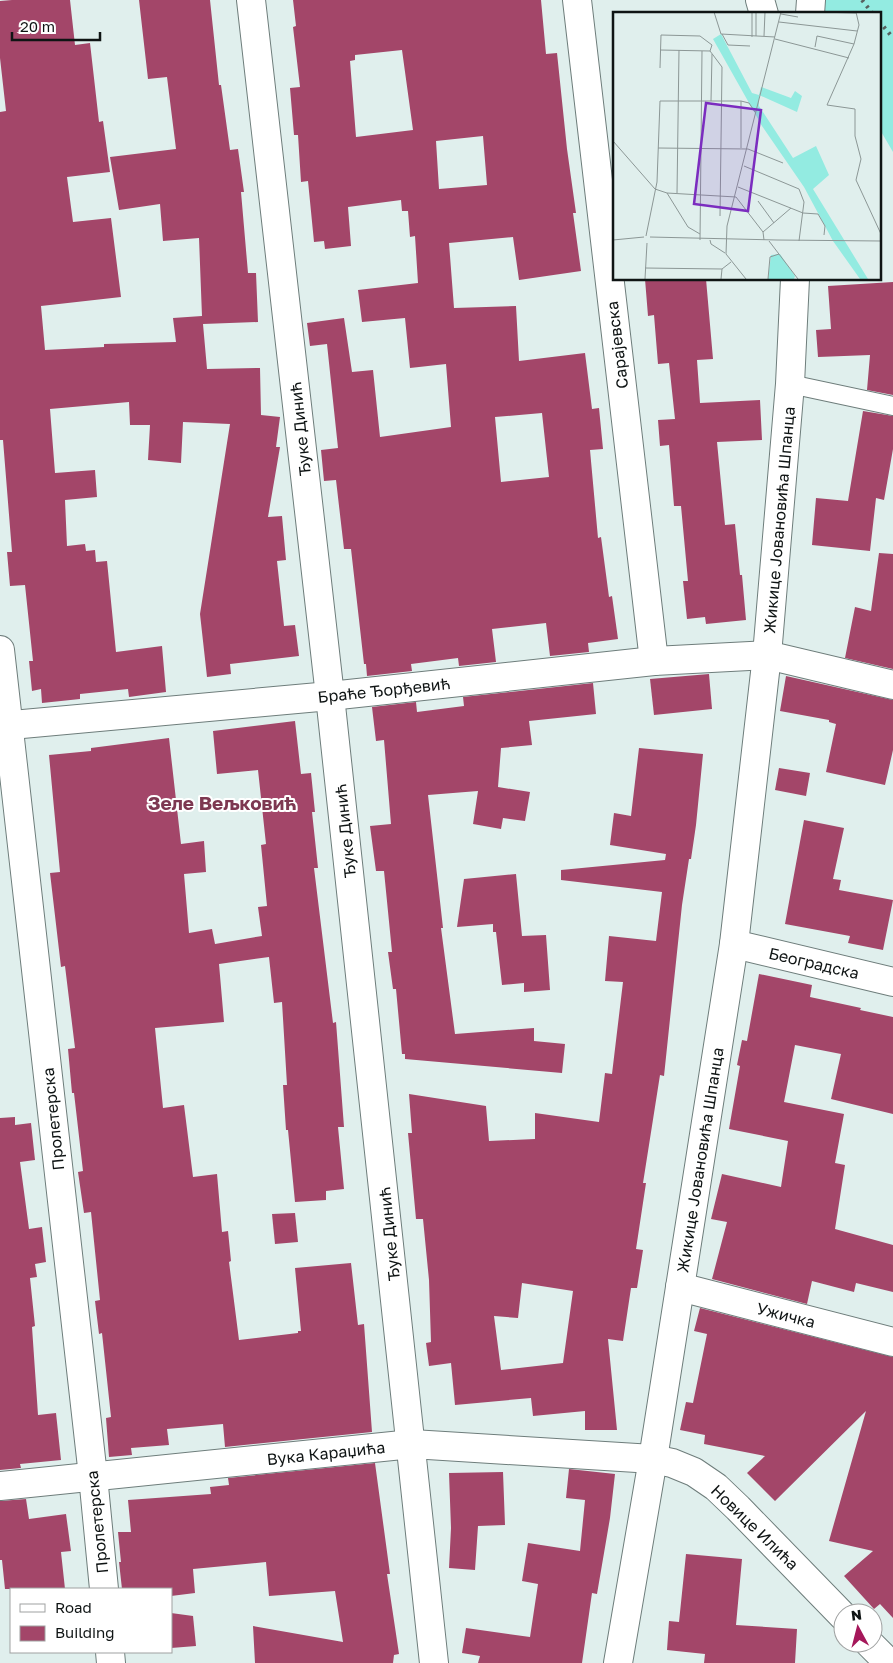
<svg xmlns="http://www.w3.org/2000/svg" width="893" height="1663" font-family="'Golos Text',sans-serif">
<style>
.green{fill:#93ebe1}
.building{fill:#a34669;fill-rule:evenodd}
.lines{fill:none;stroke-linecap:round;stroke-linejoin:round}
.lane-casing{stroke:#6e7d7b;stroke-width:20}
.street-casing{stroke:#6e7d7b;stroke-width:30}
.lane{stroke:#fff;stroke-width:18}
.street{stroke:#fff;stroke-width:28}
.rail{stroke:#57605f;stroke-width:4;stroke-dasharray:2.5 5;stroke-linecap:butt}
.labels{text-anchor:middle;stroke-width:4;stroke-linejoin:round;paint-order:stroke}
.street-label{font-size:16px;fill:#0f1414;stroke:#fff}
.quarter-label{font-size:19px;font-weight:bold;fill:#7d3851;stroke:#fff}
.inset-road{fill:none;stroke:#8c9796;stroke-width:1}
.view{fill:#7b2cbf;fill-opacity:0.15;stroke:#7b2cbf;stroke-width:2.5}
.inset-edge{fill:none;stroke:#0f1414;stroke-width:2.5}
</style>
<rect width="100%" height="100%" fill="#e0efed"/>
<path class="green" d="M805 0H893V152L879 128V14H814Z"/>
<g class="building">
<path d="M12 0H70L75 45 90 43 99 122 103 121 110 172 67 177 73 222 111 218 121 297 41 306 45 350 104 347V344L176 342 173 318 202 316 199 238 163 241 160 204 119 210 110 157 176 149 167 77 148 79 139 0H210L219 85H221L230 150 238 149 244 192H241L248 273H256L258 322 203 324 207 369 260 368 261 415 280 417 276 447H280L268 517 282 516 286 560 277 561 284 626 295 625 299 656 230 664 231 674 207 677 200 614 230 424 183 422 181 463 148 460 150 425H130L129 402 50 409 55 473 95 470 97 497 65 500 67 546 85 544 86 551 95 550 96 562 107 561 116 652 162 646 166 692 129 697 128 689 80 694V699L42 703 41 689 32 691 29 661H33L25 585 10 586 7 552H12L3 440H0V112L6 111 0 58V1Z"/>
<path d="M293 0H541L546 54 557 53 567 149 576 213H573L581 271 519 280 513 237 449 243 454 308 516 306 519 361 585 353 592 409 599 408 603 449 590 450 598 538 601 537 609 597 612 596 618 639 588 643 589 652 550 656 546 623 492 629 496 662 459 666 458 658 411 664 412 671 367 676 366 664H364L351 549H344L336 480 324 481 321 450 338 448 327 344 310 346 307 323 344 318 352 372 373 370 380 437 451 427 446 364 410 368 405 318 362 322 358 290 418 283 415 236 410 237 408 211H402L401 200 348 207 351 246 325 249 324 241 314 242 308 181 301 182 298 135H294L290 88 300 87 293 27 296 26ZM402 50 413 130 356 137 350 61 355 60V55ZM483 136 487 185 439 189 436 141ZM542 413 549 477 501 482 495 417Z"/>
<path d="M645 279H706L713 359 697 360 700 403 760 400 762 440 717 442 725 525 735 524 740 575H742L746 620 706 624 705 617 687 619 683 581H688L681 506H674L669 445 660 446 658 420 675 419 669 363 658 364 654 315 648 316Z"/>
<path d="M893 282V395L867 390 870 355 818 357 816 330 831 329 828 286Z"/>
<path d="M863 411 893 416V449L884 500 876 498 870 551 812 545 816 498 848 501Z"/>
<path d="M879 553 893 554V669L845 658 855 607 871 611Z"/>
<path d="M709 674 712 709 654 715 650 679Z"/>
<path d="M786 676 893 700V750L885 785 826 772 836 724 829 722V720L780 711Z"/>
<path d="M593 683 596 714 529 721 532 745 501 748 498 787 530 792 525 821 503 818 501 829 473 824 478 791 428 795 443 928H441L455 1034 534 1028V1041L565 1044 562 1073 405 1059V1054H402L396 989H393L388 952H392L384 871H376L370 826 391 824 384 740 376 741 372 707 416 702 417 712 464 706 463 697Z"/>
<path d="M295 721 301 774 311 773 315 812H312L318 868H314L333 1023 336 1022 344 1127H338L344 1189 326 1191V1200L295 1202 288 1130H286L283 1085H287L282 1002 274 1003 269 957 219 964 224 1022 155 1028 163 1108 184 1105 193 1177 217 1174 222 1232 228 1231 231 1261 229 1262 239 1340 298 1333V1331H301L295 1268 351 1263 358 1325 364 1324 372 1432 225 1447 223 1424 167 1429 169 1445 131 1448 132 1455 109 1457 106 1418 111 1417 102 1333 99 1334 95 1301 100 1300 91 1212 84 1213 78 1172 83 1171 74 1093H72L68 1049 75 1048 65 966 61 967 50 873 60 872 49 755 91 751V748L169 738 181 844 204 841 206 872 184 874 189 933 212 929 215 944 262 936 258 907 267 906 261 845 266 844 258 770 217 774 213 731Z"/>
<path d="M639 748 703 754 696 825 691 859H689L682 905 664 1076 660 1075 643 1183H646L636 1249 643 1250 637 1288H631L623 1341 608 1339 617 1430H585V1411L533 1416 531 1398 455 1405 451 1363 429 1366 426 1343 431 1342 429 1280 423 1219H416L408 1133H412L409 1094 486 1106 489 1141 535 1139V1113L599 1122 605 1073 612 1074 623 982 605 981 609 936 656 941 662 892 561 880V870L665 860 666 854 610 845 614 813 631 816ZM522 1283 573 1291 563 1363 501 1370 494 1316 518 1318Z"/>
<path d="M779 768 810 773 806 796 775 790Z"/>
<path d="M804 820 844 828 833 879 841 880 839 890 893 900 883 950 848 943 850 936 785 924Z"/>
<path d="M516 874 522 936 546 935 550 990 524 992V983L502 985 496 932H493V924L457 927 464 879Z"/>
<path d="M759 974 812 985 810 997 861 1008 860 1010 893 1017V1114L831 1099 841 1054 795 1045 784 1102 844 1114 835 1163 845 1165 835 1229 893 1245V1292L856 1283 854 1292 812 1281 807 1304 712 1279 727 1222 711 1219 722 1174 781 1187 788 1141 729 1129 740 1066 737 1065 742 1040 747 1041Z"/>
<path d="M15 1117V1125L31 1123 35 1160 20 1162 29 1229 42 1227 46 1262 35 1264 37 1277 30 1278 35 1326 32 1327 38 1415 56 1413 61 1460 20 1464 21 1468 0 1470V1118Z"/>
<path d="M295 1213 298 1242 275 1244 272 1214Z"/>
<path d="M700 1308 893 1357V1618L880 1604 874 1609 844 1576 873 1551 829 1541 866 1411 775 1501 747 1473 765 1456 704 1444 705 1435 680 1430 686 1402 693 1403 707 1334 694 1331Z"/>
<path d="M375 1463 390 1574H387L399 1654 394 1655 393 1663H255L253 1626 343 1642 335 1591 269 1596 266 1562 193 1569 195 1593 171 1596V1589H122L119 1562H121L118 1532H131L128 1500 211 1494 210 1487 229 1485 228 1478Z"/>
<path d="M569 1469 615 1474 610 1518 597 1594 592 1593 582 1663H478L480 1656 462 1653 466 1628 530 1637 538 1584 522 1581 528 1543 580 1551 585 1500 566 1498Z"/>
<path d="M503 1472 505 1525 478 1526 475 1570 449 1568 451 1528 449 1473Z"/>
<path d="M26 1499 29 1519 66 1514 71 1551 61 1552 65 1589H5L2 1560H0V1501Z"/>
<path d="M686 1554 742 1559 736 1625 797 1629 795 1663H704L705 1654 667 1650 669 1621 679 1622Z"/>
<path d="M171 1613 193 1616 196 1646 171 1648Z"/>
</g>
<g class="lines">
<g class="lane-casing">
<path id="lane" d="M790 384 893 406"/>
</g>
<g class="street-casing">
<g id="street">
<path d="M251 0 330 696 434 1663"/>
<path d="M577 0 654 661"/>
<path d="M760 0 764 14"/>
<path d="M810 14 811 0"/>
<path d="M0 650 93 1476 104 1589"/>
<path d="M0 726 330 696 654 661 767 655 893 685"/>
<path d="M734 944 893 982"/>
<path d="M680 1287 893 1342"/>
<path d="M0 1486 412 1444 653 1459 672 1463 694 1472 716 1487 738 1508 843 1616"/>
<path d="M869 1643 889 1663"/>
<path d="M110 1652 111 1663"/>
<path d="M618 1663 653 1459 734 944 767 655 790 384 795 279"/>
</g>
</g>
<use href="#lane" class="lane"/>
<use href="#street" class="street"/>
<g class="rail">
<path d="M862 0 873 14"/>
<path d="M879 21 893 38"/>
</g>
</g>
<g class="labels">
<g class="street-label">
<text transform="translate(617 345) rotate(-97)" y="6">Сарајевска</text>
<text transform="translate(300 429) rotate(-96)" y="6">Ђуке Динић</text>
<text transform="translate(779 520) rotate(-85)" y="6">Жикице Јовановића Шпанца</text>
<text transform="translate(384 690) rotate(-6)" y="6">Браће Ђорђевић</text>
<text transform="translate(345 831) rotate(-96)" y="6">Ђуке Динић</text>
<text transform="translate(814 963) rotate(13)" y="6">Београдска</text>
<text transform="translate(53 1119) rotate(-96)" y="6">Пролетерска</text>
<text transform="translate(700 1160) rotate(-81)" y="6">Жикице Јовановића Шпанца</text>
<text transform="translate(389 1234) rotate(-96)" y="6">Ђуке Динић</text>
<text transform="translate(786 1315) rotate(14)" y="6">Ужичка</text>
<text transform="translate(326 1453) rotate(-6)" y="6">Вука Караџића</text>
<text transform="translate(97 1522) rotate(-96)" y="6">Пролетерска</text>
<text transform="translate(755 1527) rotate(44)" y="6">Новице Илића</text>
</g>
<g class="quarter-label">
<text x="222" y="810">Зеле Вељковић</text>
</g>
</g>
<g transform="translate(613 12)">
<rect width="268" height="268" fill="#e0efed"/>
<path d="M108 22 139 81 146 83 148 75 178 86 182 79 189 84 184 100 146 83V94L180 146 203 134 216 163 200 177 255 267H247L220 229 191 175 149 114 100 27ZM167 242 182 264 181 267H155L158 243Z" fill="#93ebe1"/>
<path class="inset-road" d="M101 0 108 22 162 25M205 0 243 1M243 0 246 13 241 32 214 93 242 97V124L248 147 243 168 268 222M168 2 185 5M166 10 244 19M109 22 115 33 137 34M143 24V0M151 24 152 0M139 25V0M162 27 236 46M202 35 204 24 241 32M47 38 97 39 109 55 107 204M47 56 48 23 87 24 99 33 97 39M98 89 99 42M0 129 42 177 54 181 75 215 87 222M45 136 135 137 170 151M128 136V89M131 154 186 177 191 190 186 229M125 175 190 201 205 202 212 214 211 223M54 181 123 185 150 220 151 228M64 181 66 38M145 189 161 211M150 220 178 196M33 224 44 170 47 89H128L136 91 142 100M37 225 164 228M0 228 31 225M87 228 89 39M97 228 98 232 112 241M164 228 268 229M156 229 185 267M32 256 109 257M32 267 34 231M108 267 109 257 118 250M133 267 113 242 114 214 168 0M155 267 157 245 166 242"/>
<path class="view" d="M93 91 148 98 135 199 81 192Z"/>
<rect width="268" height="268" class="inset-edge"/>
</g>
<rect x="10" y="1588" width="162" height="65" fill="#ffffff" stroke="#9fa1a1"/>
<rect x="20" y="1604" width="25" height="8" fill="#ffffff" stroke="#9fa1a1"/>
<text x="55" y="1613" font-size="15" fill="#0f1414">Road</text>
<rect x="20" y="1626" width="25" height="15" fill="#a34669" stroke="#9fa1a1"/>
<text x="55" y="1638" font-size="15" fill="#0f1414">Building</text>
<g transform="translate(858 1628) rotate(353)"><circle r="24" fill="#ffffff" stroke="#9fa1a1"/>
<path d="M0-4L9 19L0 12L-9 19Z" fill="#a5175a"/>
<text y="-8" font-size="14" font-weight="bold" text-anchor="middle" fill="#0f1414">N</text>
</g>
<path d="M12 32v8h88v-8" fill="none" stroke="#0f1414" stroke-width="2.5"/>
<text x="20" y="32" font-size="15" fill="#0f1414" stroke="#ffffff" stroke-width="4" paint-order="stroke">20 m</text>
</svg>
